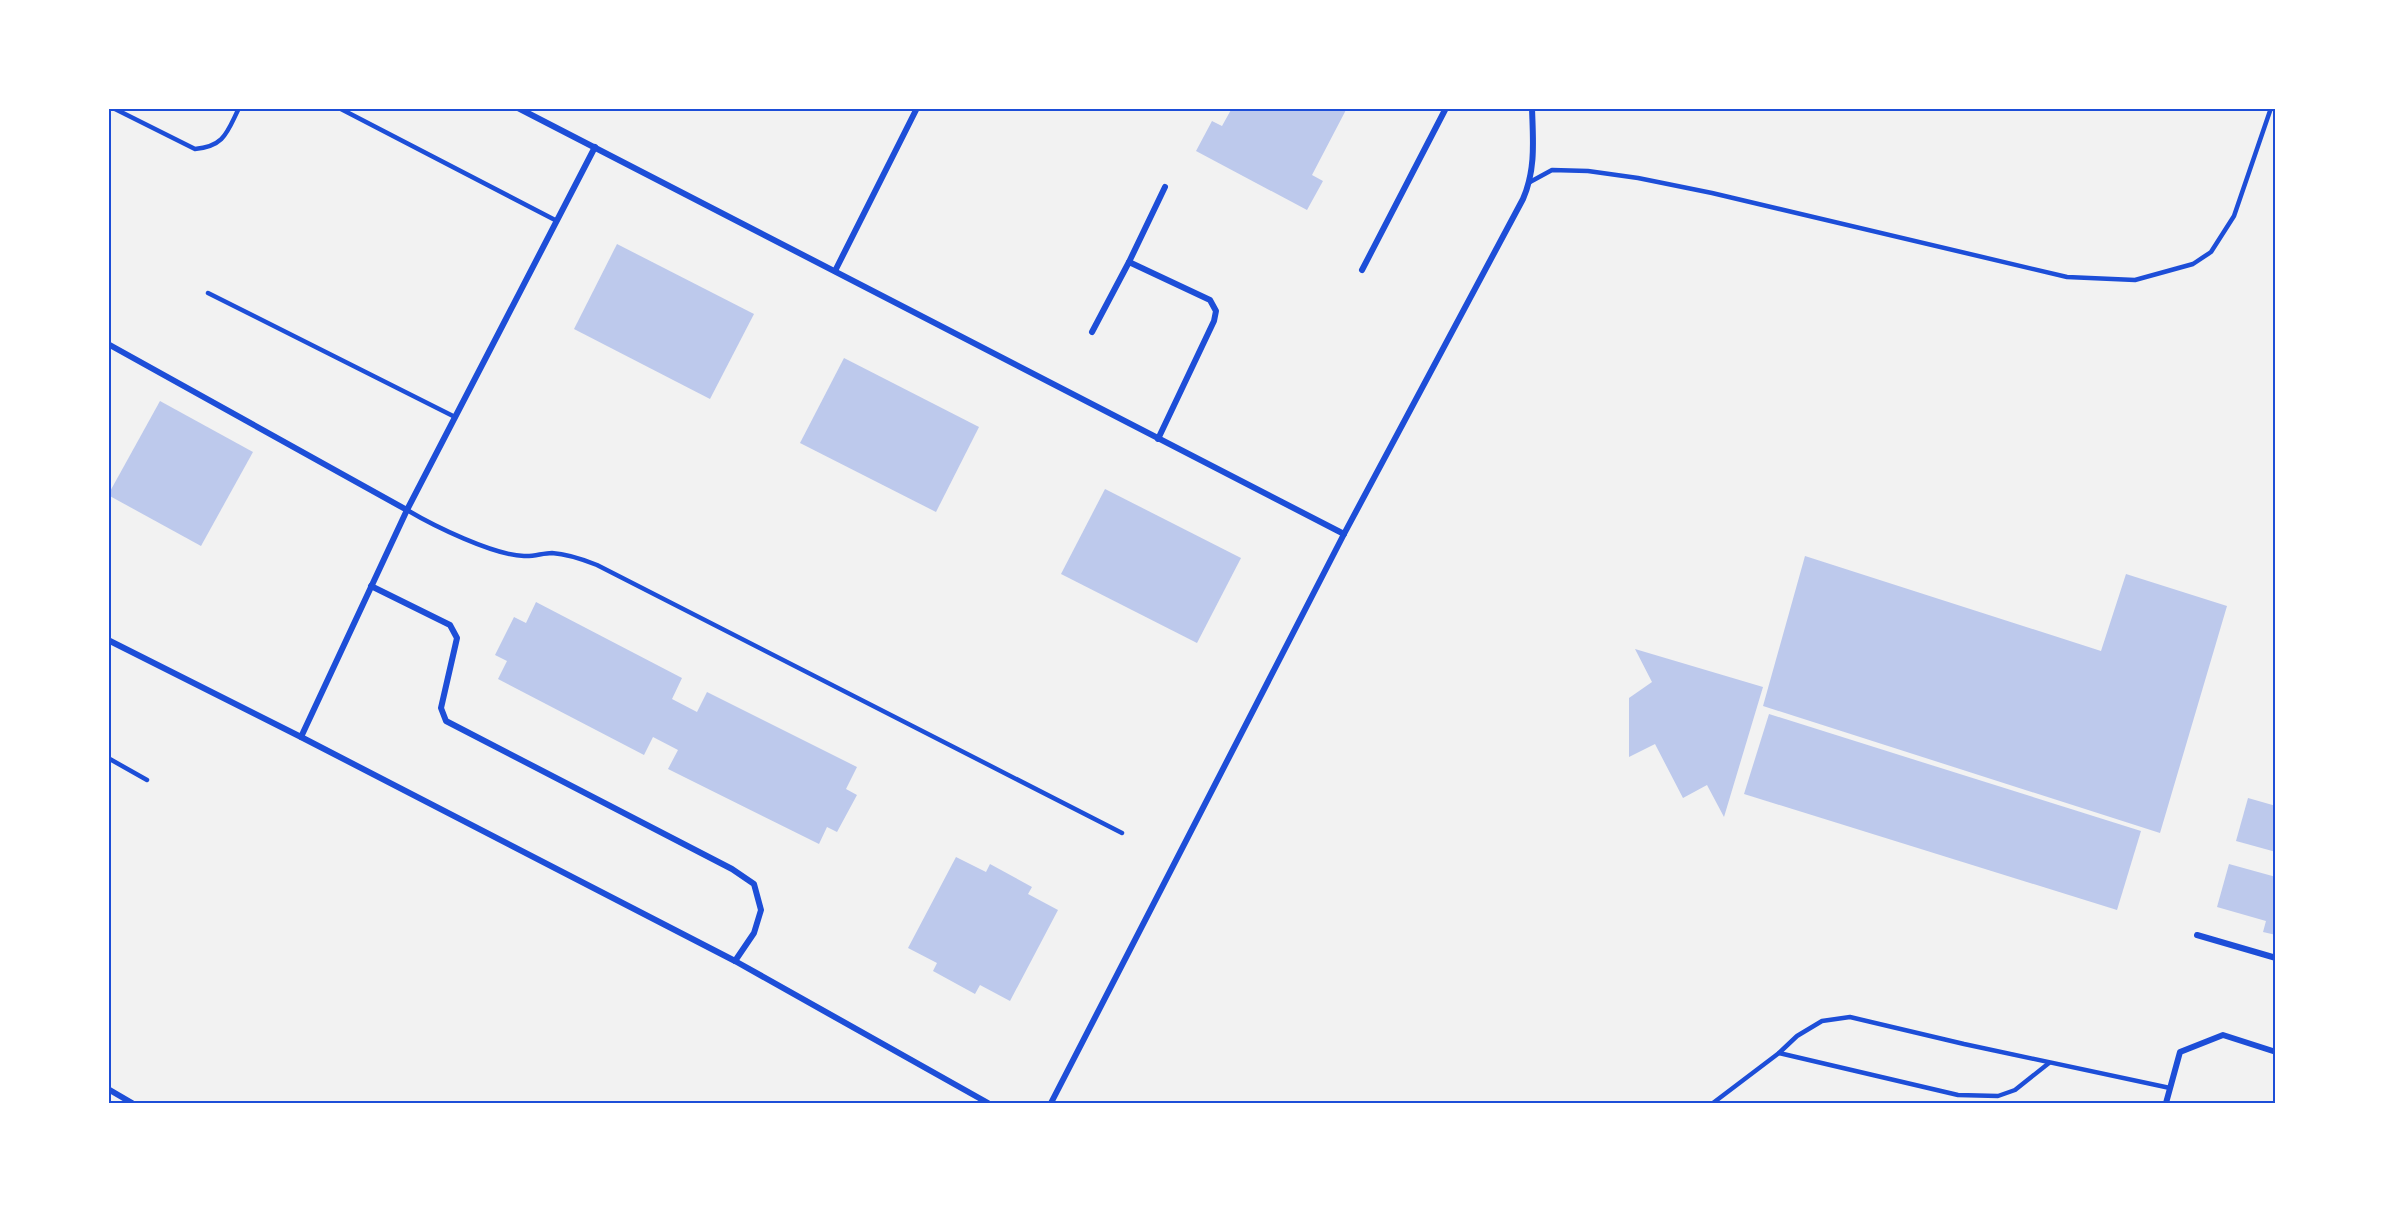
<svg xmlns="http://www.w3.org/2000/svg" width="2384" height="1211" font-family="Commissioner,sans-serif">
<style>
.building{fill:#bdc9ec}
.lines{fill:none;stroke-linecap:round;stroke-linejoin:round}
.service{stroke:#1d4ed8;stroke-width:4.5}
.minor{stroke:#1d4ed8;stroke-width:6}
.neatline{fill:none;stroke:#1d4ed8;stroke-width:2}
</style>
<rect width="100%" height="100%" fill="#f2f2f2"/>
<g class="building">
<path d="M1232 108H1347L1312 175 1323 181 1307 210 1196 151 1212 121 1222 126Z"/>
<path d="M617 244 754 314 710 399 574 329Z"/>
<path d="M844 358 979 427 936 512 800 443Z"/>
<path d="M160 401 253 452 201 546 108 495Z"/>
<path d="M1105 489 1241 558 1197 643 1061 574Z"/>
<path d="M1805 556 2101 651 2126 574 2227 606 2160 833 1763 706Z"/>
<path d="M536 602 682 678 672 699 697 712 707 692 857 767 846 789 857 795 837 832 827 827 819 844 668 769 678 750 653 737 644 755 498 679 507 661 495 655 514 617 526 623Z"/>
<path d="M1635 649 1763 687 1724 817 1707 785 1683 798 1655 744 1629 757V698L1652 682Z"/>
<path d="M1769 714 2141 831 2117 910 1744 794Z"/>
<path d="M2248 798 2276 806V852L2236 841Z"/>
<path d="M956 857 986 872 990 864 1032 887 1028 894 1058 910 1010 1001 980 985 975 994 933 971 937 963 908 948Z"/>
<path d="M2229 864 2276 877V935L2263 932 2266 921 2217 907Z"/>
</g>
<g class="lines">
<g class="service">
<path d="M113 108 195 149C225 146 227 132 239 108"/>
<path d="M339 108 557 221"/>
<path d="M1530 182 1552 170 1588 171 1638 178 1712 193 2067 277 2135 280 2193 264 2211 252 2234 216 2271 108"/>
<path d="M208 293 455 417"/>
<path d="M407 510C434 526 493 555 524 556 533 557 543 553 552 553 568 554 582 559 597 565L1122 833"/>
<path d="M108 758 147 780"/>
<path d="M1779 1053 1958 1095 1998 1096 2015 1090 2049 1063"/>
<path d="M1713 1103 1779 1053 1797 1036 1822 1021 1850 1017 1964 1044 2170 1088"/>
</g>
<g class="minor">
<path d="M518 108 1344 534"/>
<path d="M595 147 407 510 301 737 735 961 988 1103"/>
<path d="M1129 262 1165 187"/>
<path d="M1362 270 1446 108"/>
<path d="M835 271 917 108"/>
<path d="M1092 332 1129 262 1210 300 1216 311 1214 321 1158 439"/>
<path d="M108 344 407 510"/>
<path d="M371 586 450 625 457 638 441 708 446 721 732 869 754 884 761 910 754 933 735 961"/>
<path d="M108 640 301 737"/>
<path d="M2197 935 2276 958"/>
<path d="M108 1089 132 1103"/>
<path d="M1051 1103 1344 534 1523 199C1536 169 1533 140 1532 108"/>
<path d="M2166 1103 2180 1052 2223 1035 2276 1052"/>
</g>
</g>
<rect width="2384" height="1211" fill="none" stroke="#ffffff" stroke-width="219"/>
<rect x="110" y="110" width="2164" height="992" class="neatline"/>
</svg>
